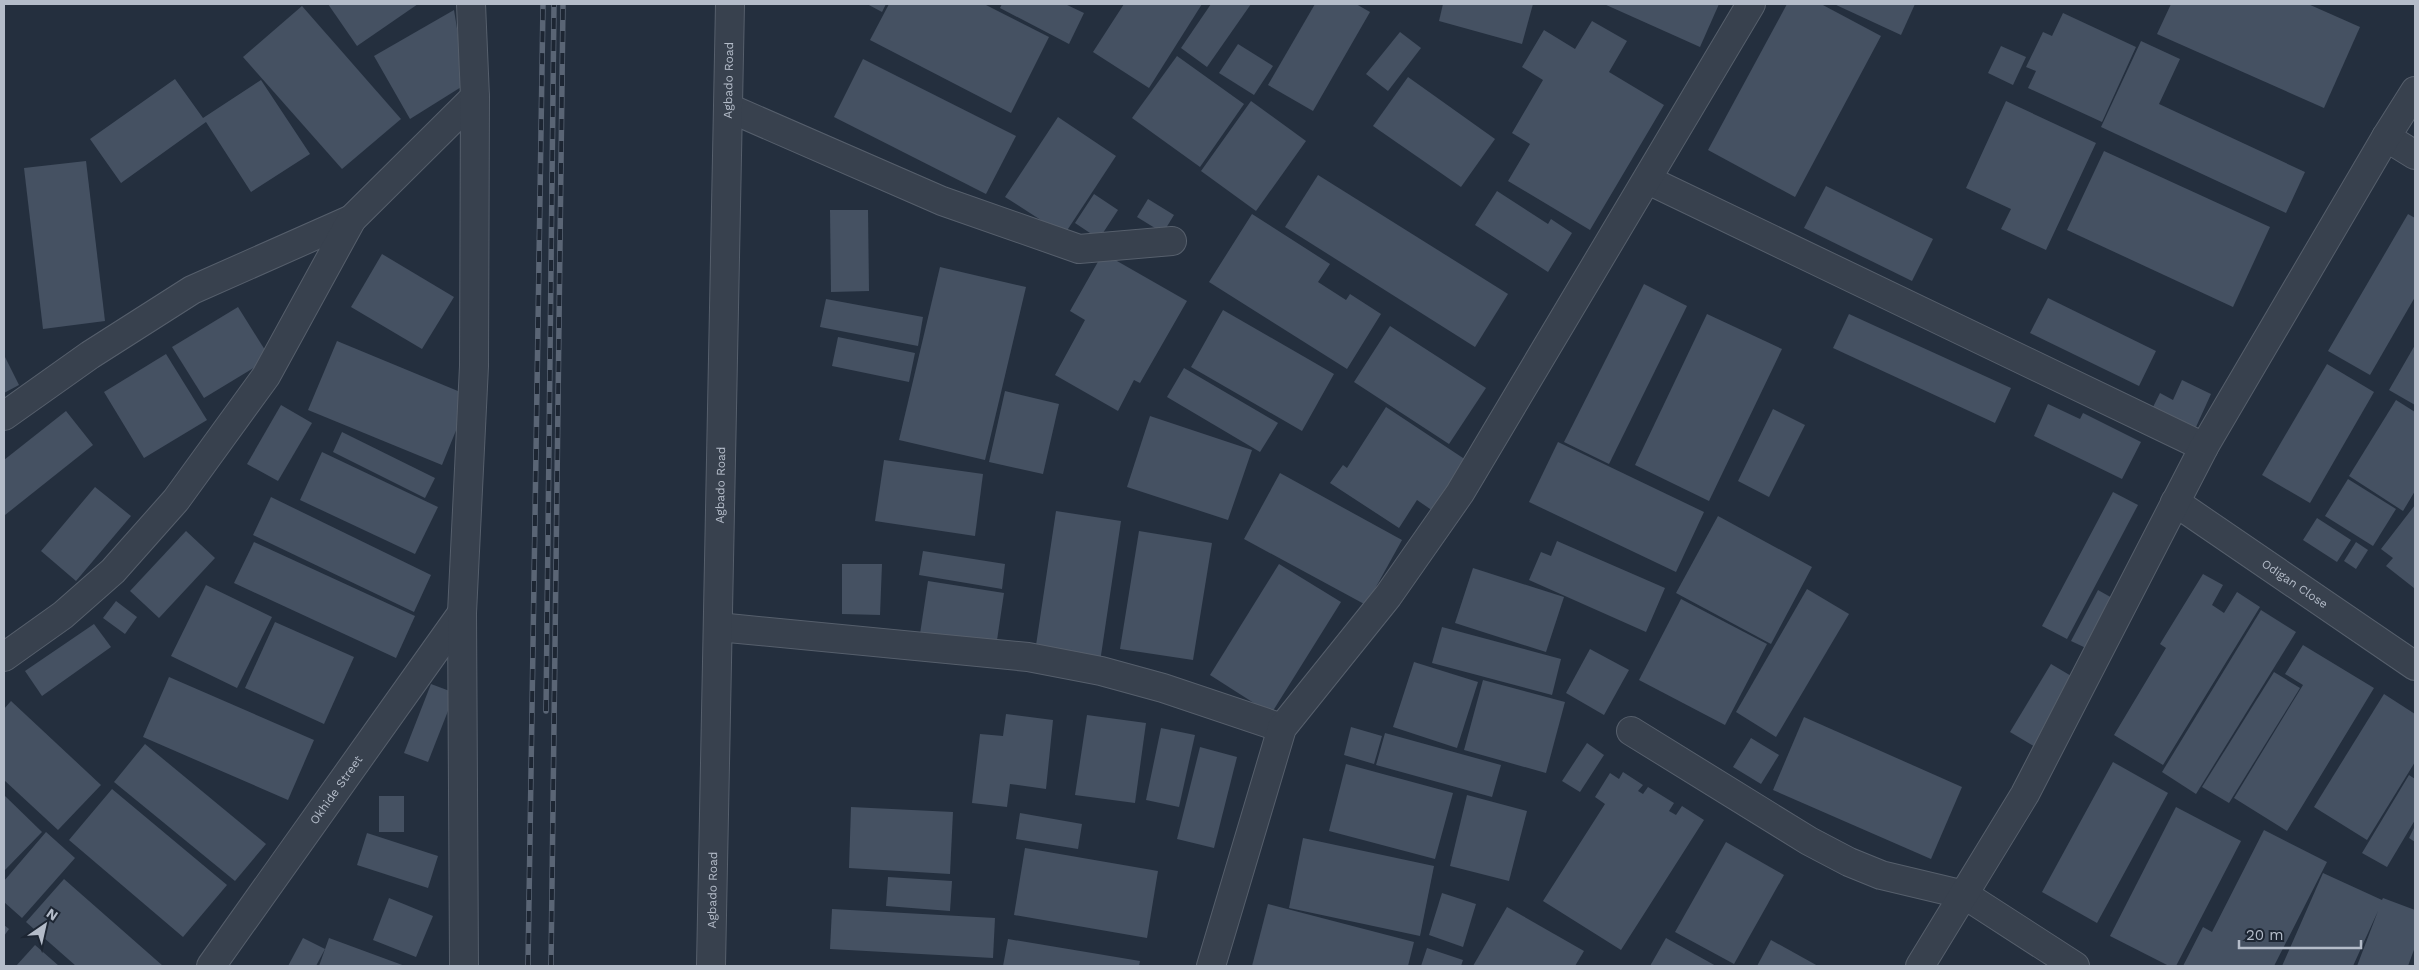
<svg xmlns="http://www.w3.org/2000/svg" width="2419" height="970" font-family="'Work Sans',sans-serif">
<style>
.building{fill:#455162}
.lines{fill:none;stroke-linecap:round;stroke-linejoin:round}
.street-casing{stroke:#565f6c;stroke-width:30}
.street{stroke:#38414e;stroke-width:28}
.rail-casing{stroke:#5a6575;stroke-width:5.5}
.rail{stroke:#1d2633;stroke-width:4;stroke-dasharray:11;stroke-linecap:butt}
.labels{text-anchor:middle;stroke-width:4;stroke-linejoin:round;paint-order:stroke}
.street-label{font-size:12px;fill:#b4bcc9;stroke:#1d2633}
</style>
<rect width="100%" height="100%" fill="#242f3e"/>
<g class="building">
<path d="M328 4H418L357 46Z"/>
<path d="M867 4H886L882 12Z"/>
<path d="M889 4H984L1049 37 1011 113 870 40Z"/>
<path d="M1002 4H1065L1084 13 1069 44 1000 8Z"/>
<path d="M1124 4H1202L1149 88 1093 52Z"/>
<path d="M1211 4H1251L1207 67 1181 48Z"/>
<path d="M1315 4H1356L1370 12 1313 111 1268 85Z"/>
<path d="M1443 4H1533L1522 44 1439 21Z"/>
<path d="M1604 4H1719L1700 47Z"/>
<path d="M1787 4H1821L1881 36 1795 197 1708 150Z"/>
<path d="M1834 4H1915L1901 35Z"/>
<path d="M2171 4H2308L2360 27 2324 108 2157 34Z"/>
<path d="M302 6 401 119 342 169 243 57Z"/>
<path d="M454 10 466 84 410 119 374 56Z"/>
<path d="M2063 13 2136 47 2102 122 2028 88 2036 71 2026 67 2043 32 2052 36Z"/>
<path d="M1592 21 1627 41 1609 72 1664 105 1590 230 1508 181 1530 144 1512 133 1543 80 1522 67 1544 30 1575 49Z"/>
<path d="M1400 32 1421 48 1388 91 1366 74Z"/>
<path d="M2141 41 2180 59 2159 104 2305 172 2286 213 2101 127Z"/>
<path d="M1238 44 1273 66 1254 95 1219 73Z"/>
<path d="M2001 46 2026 57 2013 85 1988 73Z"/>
<path d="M1177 56 1244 104 1200 167 1132 118Z"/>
<path d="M863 59 1016 136 986 194 834 117Z"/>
<path d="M1408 77 1495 139 1461 187 1373 126Z"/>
<path d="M175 79 203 118 261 80 310 154 251 192 206 122 121 183 90 139Z"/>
<path d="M1251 101 1306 141 1256 211 1201 171Z"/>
<path d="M2006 101 2096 143 2046 250 2001 229 2011 209 1966 188Z"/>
<path d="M1058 117 1116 156 1064 235 1005 197Z"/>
<path d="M2104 151 2270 227 2233 307 2067 230Z"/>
<path d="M86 161 105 321 43 329 24 168Z"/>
<path d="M1318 175 1508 294 1475 347 1285 227Z"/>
<path d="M1826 186 1933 239 1912 281 1804 228Z"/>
<path d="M1497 191 1548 224 1551 219 1572 233 1548 272 1475 225Z"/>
<path d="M1094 194 1118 210 1099 239 1075 223Z"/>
<path d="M1148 199 1174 215 1163 233 1137 217Z"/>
<path d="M830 210H868L869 291 831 292Z"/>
<path d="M1252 214 1330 264 1318 282 1346 300 1350 294 1381 314 1347 369 1209 282Z"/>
<path d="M2408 214 2415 218V297L2370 375 2328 351Z"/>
<path d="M1103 253 1187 301 1140 383 1134 380 1118 411 1055 375 1085 320 1070 311Z"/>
<path d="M382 254 454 297 422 349 351 307Z"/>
<path d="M940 267 1026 287 985 460 899 440Z"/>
<path d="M1644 284 1687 306 1609 464 1564 442Z"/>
<path d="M2048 298 2156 351 2139 386 2030 333Z"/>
<path d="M826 299 923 317 918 346 820 327Z"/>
<path d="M238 307 270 358 204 398 172 347Z"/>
<path d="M1223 310 1334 374 1302 431 1191 367Z"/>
<path d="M1707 314 1782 349 1709 501 1635 465Z"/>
<path d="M1849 314 2011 388 1995 423 1833 348Z"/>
<path d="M1390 326 1486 388 1449 444 1354 382Z"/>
<path d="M838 337 915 353 909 382 832 366Z"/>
<path d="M337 341 470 396 442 465 308 410Z"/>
<path d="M2415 345V405L2389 390Z"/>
<path d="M166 354 207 420 144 458 104 392Z"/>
<path d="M4 355 19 385 4 393Z"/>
<path d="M2327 364 2374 392 2310 503 2262 475Z"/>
<path d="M1184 368 1278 423 1260 452 1167 397Z"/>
<path d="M2182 380 2211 394 2196 427 2153 407 2160 393 2173 400Z"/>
<path d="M1005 391 1059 404 1043 474 989 462Z"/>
<path d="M2396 400 2415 412V491L2403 511 2349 476Z"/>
<path d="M2048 404 2080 419 2083 413 2141 442 2122 479 2034 436Z"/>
<path d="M281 405 312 423 278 481 247 464Z"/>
<path d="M1386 407 1466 460 1433 511 1417 500 1399 528 1330 483 1343 465 1347 468Z"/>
<path d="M1773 409 1805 425 1769 497 1738 481Z"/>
<path d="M66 411 93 445 5 515 4 460Z"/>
<path d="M1150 416 1252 450 1228 520 1127 487Z"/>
<path d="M342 432 435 478 425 498 333 452Z"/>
<path d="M1558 442 1704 512 1676 572 1529 502Z"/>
<path d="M322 452 438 507 415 554 300 500Z"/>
<path d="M884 460 983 474 975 536 875 521Z"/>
<path d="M1280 473 1402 540 1366 605 1244 539Z"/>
<path d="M2348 479 2396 509 2373 546 2325 516Z"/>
<path d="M95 487 131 516 76 581 41 551Z"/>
<path d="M2113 492 2138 505 2067 639 2042 626Z"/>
<path d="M271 497 431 575 414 612 253 535Z"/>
<path d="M2415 505V587L2414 588 2386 566 2393 558 2381 549Z"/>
<path d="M1056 511 1121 521 1100 662 1035 652Z"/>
<path d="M1718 516 1812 567 1771 644 1676 593Z"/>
<path d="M2317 518 2351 540 2337 562 2303 540Z"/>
<path d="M186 531 215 558 159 618 130 591Z"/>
<path d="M1139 531 1212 543 1193 660 1120 649Z"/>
<path d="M1557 541 1665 588 1646 632 1529 580 1541 552 1551 556Z"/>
<path d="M254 542 415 616 396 658 234 583Z"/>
<path d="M2356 542 2368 550 2356 569 2344 561Z"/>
<path d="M923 551 1005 564 1002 589 919 575Z"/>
<path d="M842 564H882L880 615 842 614Z"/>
<path d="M1279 564 1341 602 1271 714 1210 675Z"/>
<path d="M1473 568 1564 597 1546 652 1455 623Z"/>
<path d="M2203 574 2223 585 2212 605 2224 613 2237 592 2260 607 2163 765 2114 735 2166 648 2160 644Z"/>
<path d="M928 581 1004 593 996 647 920 634Z"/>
<path d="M206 585 272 617 237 688 171 656Z"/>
<path d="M1807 589 1849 614 1776 737 1736 712Z"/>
<path d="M2098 590 2114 599 2088 649 2071 641Z"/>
<path d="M1681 599 1767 644 1725 725 1639 680Z"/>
<path d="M116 601 137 617 125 634 103 618Z"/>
<path d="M2261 610 2296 632 2196 794 2162 772Z"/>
<path d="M275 622 354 657 324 724 245 688Z"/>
<path d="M94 624 111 647 42 696 25 671Z"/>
<path d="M1442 627 1561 659 1552 695 1432 663Z"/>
<path d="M2303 645 2374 688 2287 831 2234 798 2303 685 2285 674Z"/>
<path d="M1590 649 1629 670 1604 715 1566 693Z"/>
<path d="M1414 662 1478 682 1457 748 1393 727Z"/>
<path d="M2051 664 2078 680 2037 748 2010 732Z"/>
<path d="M2274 672 2300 688 2229 803 2202 787Z"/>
<path d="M169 677 314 740 288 800 143 737Z"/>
<path d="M1483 680 1565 702 1546 773 1464 750Z"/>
<path d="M431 684 455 693 428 762 404 753Z"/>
<path d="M2384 694 2415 714V762L2367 840 2314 807Z"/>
<path d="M11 701 101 785 58 830 4 780V709Z"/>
<path d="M1006 714 1053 720 1046 789 1010 784 1007 807 972 803 980 734 1003 736Z"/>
<path d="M1087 715 1146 723 1135 803 1075 795Z"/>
<path d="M1804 717 1962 787 1931 859 1773 790Z"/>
<path d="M1351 727 1382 736 1374 764 1344 755Z"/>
<path d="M1161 728 1195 735 1179 807 1146 800Z"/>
<path d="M1385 733 1501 765 1492 797 1376 765Z"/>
<path d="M1751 738 1779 755 1761 784 1733 767Z"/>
<path d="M1587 743 1604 755 1580 792 1562 781Z"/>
<path d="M145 744 266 844 235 881 114 782Z"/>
<path d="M1200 747 1237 757 1214 848 1177 839Z"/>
<path d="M2113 762 2168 793 2097 923 2042 892Z"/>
<path d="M1346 764 1453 793 1435 859 1329 831Z"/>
<path d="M1623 772 1643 785 1638 791 1643 794 1648 787 1674 803 1669 811 1676 815 1682 806 1704 820 1621 950 1543 901 1605 804 1595 797 1610 773 1619 779Z"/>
<path d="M2409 775 2415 779V820L2387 867 2362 853Z"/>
<path d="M112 789 227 885 183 937 69 840Z"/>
<path d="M4 795 42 832 4 871Z"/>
<path d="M1467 795 1527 811 1509 881 1450 866Z"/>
<rect x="379" y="796" width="25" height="36"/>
<path d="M851 807 953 812 950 874 849 868Z"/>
<path d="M2176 807 2241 841 2176 966H2169L2110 936Z"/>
<path d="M1020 813 1082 824 1078 849 1016 839Z"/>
<path d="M2415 826V842L2409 838Z"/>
<path d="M2264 830 2327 862 2274 966H2183L2203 927 2212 932Z"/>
<path d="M46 832 75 858 22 918 4 902V881Z"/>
<path d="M367 833 438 856 428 888 357 865Z"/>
<path d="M1303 838 1434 866 1420 936 1289 908Z"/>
<path d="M1726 842 1784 875 1734 964 1675 932Z"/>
<path d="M1025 848 1158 871 1147 938 1014 915Z"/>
<path d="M2323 873 2382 900 2383 898 2415 910V947L2408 966H2357L2378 911 2353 966H2282Z"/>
<path d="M888 877 952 881 950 911 886 906Z"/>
<path d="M64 879 163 966H76L26 922Z"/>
<path d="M1442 893 1476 904 1463 947 1429 935Z"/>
<path d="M389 898 433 916 416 957 373 940Z"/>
<path d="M1268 904 1414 942 1408 966H1252Z"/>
<path d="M1507 907 1584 951 1575 966H1473Z"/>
<path d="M832 909 995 918 993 958 830 949Z"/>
<path d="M4 925 9 929 4 936Z"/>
<path d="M303 938 325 949 316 966H288Z"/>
<path d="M329 938 405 966H319Z"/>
<path d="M1666 938 1716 966H1650Z"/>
<path d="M1008 939 1140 961 1139 966H1003Z"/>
<path d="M1771 940 1818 966H1757Z"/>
<path d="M35 945 59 966H16Z"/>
<path d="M1427 948 1463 960 1461 966H1421Z"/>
</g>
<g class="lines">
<g class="street-casing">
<g id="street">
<path d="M729 108 942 201 1079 249 1172 241"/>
<path d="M2386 137 2415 155"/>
<path d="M1648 180 2204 447"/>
<path d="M4 416 90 355 192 290 352 219"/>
<path id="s1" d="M2175 502 2415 666"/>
<path d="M718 627 1028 657 1101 671 1163 688 1282 728"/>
<path d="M4 657 63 615 113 571 176 500 266 376 352 219 475 97"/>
<path d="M1631 731 1809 841 1849 862 1881 875 1965 895 2075 966"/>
<path id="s2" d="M211 966 462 613"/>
<path d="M464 966 462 613 474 366 475 97 471 4"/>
<path id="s3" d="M711 966 730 4"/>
<path d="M1211 966 1282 728 1388 596 1460 493 1751 4"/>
<path d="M1920 966 2025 794 2204 447 2386 137 2415 91"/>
</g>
</g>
<use href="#street" class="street"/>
<g class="rail-casing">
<g id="rail">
<path d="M546 711 554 4"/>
<path d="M528 966 543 4"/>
<path d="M551 966 563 4"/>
</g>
</g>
<use href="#rail" class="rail"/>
</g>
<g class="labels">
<g class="street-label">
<text dy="4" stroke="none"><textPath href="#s3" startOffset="886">Agbado Road</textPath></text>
<text dy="4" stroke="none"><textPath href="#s3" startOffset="481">Agbado Road</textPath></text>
<text dy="4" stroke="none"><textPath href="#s1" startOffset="145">Odigan Close</textPath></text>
<text dy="4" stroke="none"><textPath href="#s2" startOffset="216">Okhide Street</textPath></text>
<text dy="4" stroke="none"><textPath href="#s3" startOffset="76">Agbado Road</textPath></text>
</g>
</g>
<rect width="2419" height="970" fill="none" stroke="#b4bcc9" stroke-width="10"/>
<g transform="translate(45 925) rotate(34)" stroke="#1d2633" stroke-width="4" paint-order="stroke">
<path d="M0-4L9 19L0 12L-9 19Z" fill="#b4bcc9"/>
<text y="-8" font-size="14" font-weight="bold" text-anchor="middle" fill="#b4bcc9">N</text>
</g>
<path d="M2239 940v8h122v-8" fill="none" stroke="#b4bcc9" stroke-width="2.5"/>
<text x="2246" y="940" font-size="15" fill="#b4bcc9" stroke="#1d2633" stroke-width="4" paint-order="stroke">20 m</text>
</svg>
